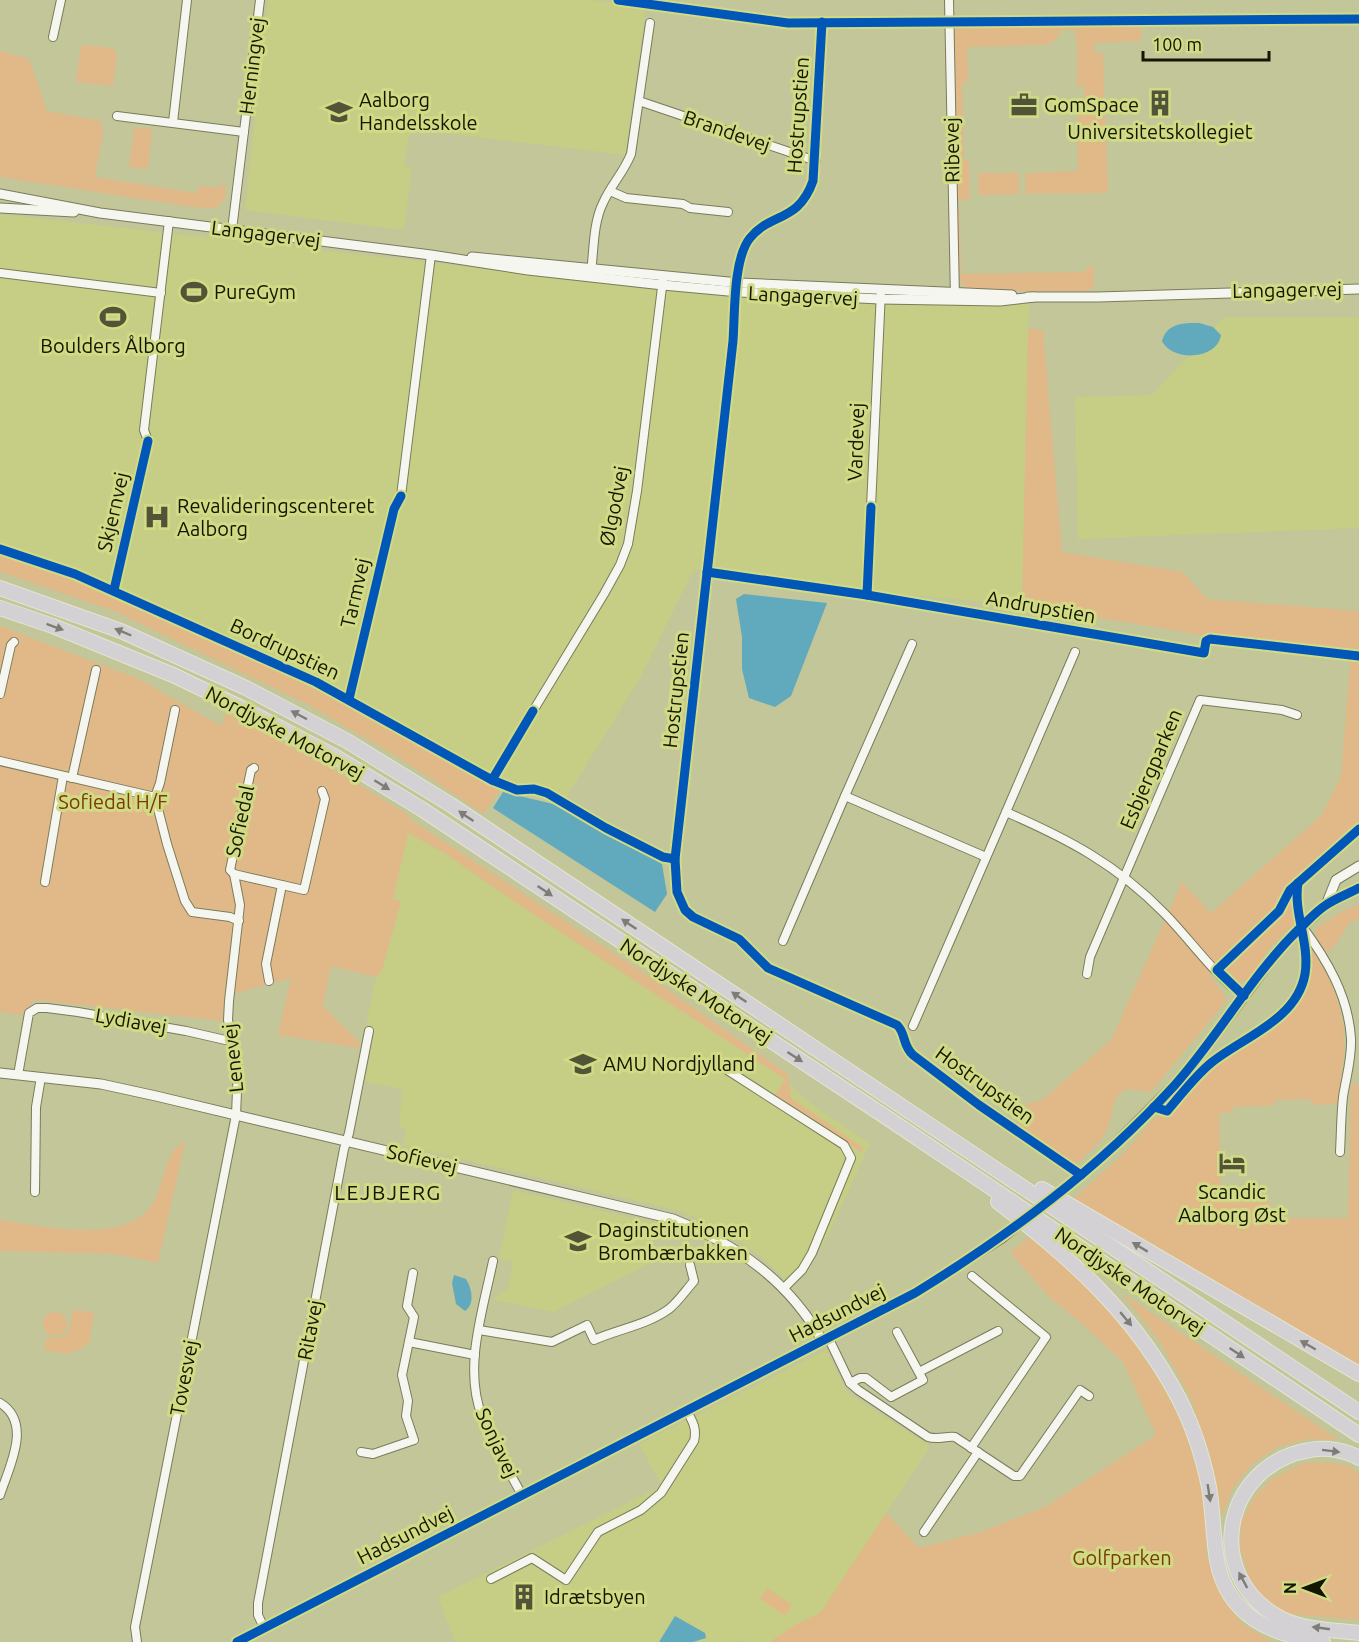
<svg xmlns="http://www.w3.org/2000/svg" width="1359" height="1642" font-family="Ubuntu,sans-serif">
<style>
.built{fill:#c6cd85}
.green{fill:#e1b989}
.water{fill:#61a9bd}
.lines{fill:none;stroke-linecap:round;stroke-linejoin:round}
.minor-casing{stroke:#797c5b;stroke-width:10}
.tertiary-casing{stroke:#797c5b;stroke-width:11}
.motorway-casing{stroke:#e4e5d1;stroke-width:16}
.minor{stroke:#f6f6f0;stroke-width:8}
.tertiary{stroke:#f6f6f0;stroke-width:9}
.motorway{stroke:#d4d1d5;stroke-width:14}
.tertiary-bridge-casing{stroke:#797c5b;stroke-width:11;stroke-linecap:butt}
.tertiary-bridge{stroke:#f6f6f0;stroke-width:9}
.cycleway-casing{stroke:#d1da85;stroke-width:13}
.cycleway{stroke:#0057b8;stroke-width:9}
.oneway{fill:#7e7d75}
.labels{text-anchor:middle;stroke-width:6;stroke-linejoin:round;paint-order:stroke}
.street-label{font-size:20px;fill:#141600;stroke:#d1da85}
.poi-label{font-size:20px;fill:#141600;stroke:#d1da85;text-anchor:start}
.park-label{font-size:20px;fill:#7a3c04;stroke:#d1da85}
.neighbourhood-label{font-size:21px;letter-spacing:1.5px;fill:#141600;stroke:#d1da85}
</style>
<rect width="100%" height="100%" fill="#c2c699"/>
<g class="built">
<path d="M268 0H592L646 8 625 155 421 130 410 131 404 166 412 167 404 230 245 210Z"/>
<path d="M0 214 664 289 884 302 1029 304 1022 605 865 591 694 569 639 680 565 799 545 788 508 784 319 680 42 557 0 544Z"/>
<path d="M1224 317H1359V528L1078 539 1075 397 1152 395Z"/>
<path d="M408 833 443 852 530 912 787 1080 801 1096 870 1144 826 1240 793 1287 768 1262 740 1241 712 1224 679 1211 403 1145 406 1129 399 1127 402 1089 365 1082 374 1033 365 1031 376 977 382 970 401 901 392 899Z"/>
<path d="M513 1190 657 1224 647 1265 553 1312 494 1300 495 1297 508 1289 513 1262 499 1259Z"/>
<path d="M826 1350 848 1393 930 1446 821 1612 795 1625 770 1642H744L741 1640 733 1642H455L438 1597 662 1486 639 1444Z"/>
</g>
<g class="green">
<path d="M1141 23V41L1094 43 1095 53H1103L1108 193 1026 194 1025 173 1078 171 1077 98H1084V86H1077V44L1074 30H1061C1060 37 1052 43 1046 45L967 47 968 82 962 83 964 160 969 161 970 195 967 200H957L953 26 956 24Z"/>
<path d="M83 45 113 48 117 54 113 86 76 82 81 47Z"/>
<path d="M0 51 29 59 47 111 101 121 103 133 95 177 196 193 200 185 217 188 225 182 226 197 216 208 192 207 0 177Z"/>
<path d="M134 127 152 129 148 169 129 167Z"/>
<path d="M978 173H1019V194L978 195Z"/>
<path d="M958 211H960L961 274 1085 272 1086 267 1094 266V286L1088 291H987L969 290 965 288 961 283 959 271Z"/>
<path d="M1028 329 1043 330 1062 552 1183 572 1207 599 1359 611V820L1288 884 1274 907 1209 973 1227 1000 1150 1093C1106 1079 1118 1110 1105 1134 1100 1144 1083 1157 1075 1165L1018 1124 1028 1103 1041 1101 1111 1040 1182 882 1211 913 1322 815 1341 776 1351 651 1208 636 1022 605Z"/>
<path d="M0 551 72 576 296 675 502 786 484 814 401 759 305 703 112 610 0 572Z"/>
<path d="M0 626 139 679 221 726 226 713 329 767 410 816V819L647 975 788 1074 791 1098 863 1148 861 1152 775 1095 785 1079 530 912 443 852 408 833 393 899 401 901 382 970 376 977 331 966 323 1006 360 1043 359 1048 278 1035 291 978 225 996 222 1021 35 1000 21 1015 0 1012Z"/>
<path d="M1294 889 1297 915 1302 916 1272 945 1249 978 1243 982 1232 981 1222 971 1223 967 1280 913 1289 894Z"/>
<path d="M1359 904V919L1348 924C1346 930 1332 950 1327 953L1315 937 1316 928 1343 911Z"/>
<path d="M1308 947H1310C1332 976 1347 1015 1344 1053 1343 1070 1339 1087 1337 1104L1316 1105 1308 1099 1277 1100 1271 1106 1233 1107V1112L1219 1113 1221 1202H1271L1272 1218H1348L1351 1086 1355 1082 1359 1086V1365L1071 1201 1125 1152 1156 1116 1170 1114 1213 1066 1277 1022 1291 1009 1302 994 1307 978Z"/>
<path d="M185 1142 158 1263 116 1254 0 1251V1220C43 1226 133 1248 156 1198 161 1186 167 1159 174 1150 176 1147 182 1144 185 1142Z"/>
<path d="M1031 1236 1078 1279 1124 1328 1163 1386 1185 1430 1204 1495 1207 1557 1223 1600 1244 1625 1273 1642H770L795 1625 821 1612 886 1513 919 1548 981 1532 1045 1507 1156 1435 1123 1362 1078 1320 1050 1298 1010 1252Z"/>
<path d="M1122 1293 1339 1440 1308 1439 1278 1447 1252 1464 1233 1488 1222 1516 1210 1455 1190 1397 1160 1342Z"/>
<path d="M72 1310 94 1312 89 1344 68 1354 44 1350 46 1338C69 1340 71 1330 72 1310Z"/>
<circle cx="55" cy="1324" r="12"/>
<path d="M1327 1462 1349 1466 1359 1473V1620L1289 1614 1266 1601 1250 1580 1240 1548 1241 1521 1255 1496 1273 1478 1303 1463Z"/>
<path d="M767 1588 792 1605 785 1616 760 1599Z"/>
</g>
<g class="water">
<path d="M1199 323 1213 327 1221 335C1217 360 1172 362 1162 341 1167 323 1183 323 1199 323Z"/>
<path d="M744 594 827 603 791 696 775 707 749 698 742 669V637L736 599Z"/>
<path d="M503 792 553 804 662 864 667 894 655 912 493 808Z"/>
<path d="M454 1275 466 1279C472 1289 475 1304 465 1311L456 1304 452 1283Z"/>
<path d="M675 1616 705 1633 706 1638 693 1642H659Z"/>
</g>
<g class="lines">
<g class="minor-casing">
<g id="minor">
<path d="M949 0 955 298"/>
<path d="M53 37 61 0"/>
<path d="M639 101 816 161"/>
<path d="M117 116 244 132"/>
<path d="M173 122 187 0"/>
<path d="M610 191 626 198 683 204 690 208 728 212"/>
<path d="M232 230 260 0"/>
<path d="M591 272C594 250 593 223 603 203 611 185 624 172 631 154L650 23"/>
<path d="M0 273 161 293"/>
<path d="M148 441 144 430 169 221"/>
<path d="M401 496 431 255"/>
<path d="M871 507 881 291"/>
<path d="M912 644 845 796 986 857"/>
<path d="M1075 652 1006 812C1068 839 1116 864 1164 913 1189 938 1215 976 1244 996"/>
<path d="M0 694 11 645 14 642"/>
<path d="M175 710 160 783 155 797 167 844 185 901 192 912 230 917 239 921"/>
<path d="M533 711 604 594 620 565 628 544 637 491 663 279"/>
<path d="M0 761 155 797"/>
<path d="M254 768 251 770 230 870 234 874 304 890 325 799 322 791"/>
<path d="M72 778 96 670"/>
<path d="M45 882 63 776"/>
<path d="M1302 926C1327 960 1348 995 1351 1038 1352 1059 1346 1077 1343 1097 1341 1115 1341 1134 1340 1152"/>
<path d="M783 941 845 796"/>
<path d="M1087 974 1090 957 1200 700 1282 710 1297 715"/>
<path d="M269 981 266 964 282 885"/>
<path d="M913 1026 1006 812"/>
<path d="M724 1068 844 1145 851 1158 812 1253 802 1270 783 1289"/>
<path d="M18 1075 29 1013 37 1008H47L78 1012 186 1031 234 1042"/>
<path d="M35 1192 36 1107 41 1077"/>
<path d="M493 1261C483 1310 463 1368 482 1416 493 1443 508 1470 522 1495"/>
<path d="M479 1330 552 1342 587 1325 594 1340C619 1329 647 1325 669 1309 678 1302 686 1290 694 1281L690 1265"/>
<path d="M828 1337 850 1383 858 1390 928 1437C938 1440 945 1436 955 1437L1014 1476H1020L1080 1390 1089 1396"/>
<path d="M409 1342 475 1355"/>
<path d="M919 1372 998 1331"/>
<path d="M850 1383 860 1378H866L891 1397 923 1380 897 1332"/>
<path d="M0 1403C33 1423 9 1467 0 1495"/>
<path d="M971 1448 1046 1337 972 1276"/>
<path d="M361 1452 373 1454 414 1440 406 1416 408 1401 402 1375 414 1317 407 1306 413 1273"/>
<path d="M924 1532 978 1452"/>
<path d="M491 1579 532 1558 566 1580 598 1532 641 1510 661 1493 694 1441C697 1429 693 1422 687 1411"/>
<path d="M264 1628 258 1615V1603L344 1149 349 1133 369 1031"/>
<path d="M137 1642 135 1627 236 1115 238 1067 228 1020 229 1001 240 905 234 874"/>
</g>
</g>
<g class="tertiary-casing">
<g id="tertiary">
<path d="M0 194 100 213 431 255 528 270 663 285 739 292 880 299 1000 301 1034 297"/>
<path d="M0 208 74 212"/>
<path d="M472 257 739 283 1012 295"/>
<path d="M1028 297H1098L1359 289"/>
<path d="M1326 905 1336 880 1359 866"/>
<path d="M0 1073 101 1084 156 1096 673 1219C737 1245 787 1279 822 1340"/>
<path d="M1072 1182 1105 1154 1175 1084 1211 1041 1281 947 1326 905 1359 888"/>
<path d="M237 1642 915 1293 1002 1238"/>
</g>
</g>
<g class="motorway-casing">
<g id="motorway">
<path d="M0 588 121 631 246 688 347 741 451 805 644 934 1359 1412"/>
<path d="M0 608 53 626 173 675 242 708 336 757 420 808 889 1119 1359 1435"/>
<path d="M1042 1189 1359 1374"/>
<path d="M998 1202C1068 1256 1128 1308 1172 1386 1190 1417 1202 1452 1209 1487 1213 1511 1213 1536 1217 1560 1227 1616 1271 1635 1323 1642"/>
<path d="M1359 1458C1345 1450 1326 1447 1310 1450 1222 1464 1201 1578 1282 1619 1305 1630 1334 1630 1359 1633"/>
</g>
</g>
<use href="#minor" class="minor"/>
<use href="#tertiary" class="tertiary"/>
<use href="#motorway" class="motorway"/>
<g class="tertiary-bridge-casing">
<path id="tertiary-bridge" d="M1002 1238 1072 1182"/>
</g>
<use href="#tertiary-bridge" class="tertiary-bridge"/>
<g class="cycleway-casing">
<g id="cycleway">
<path d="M618 0 788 23 1359 19"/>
<path d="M822 22 813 181C798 223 771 212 750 238 733 259 735 314 733 341L675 859 677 892 685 910 693 917 739 939 768 968 897 1025C906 1033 902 1045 913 1055L979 1105 1081 1175"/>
<path d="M0 549 75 574 316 682 492 780 517 790 534 789 547 793 606 828 663 857 675 859"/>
<path d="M707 572 867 595 1204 653 1206 641 1210 639 1359 656"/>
<path d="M114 590 148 441"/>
<path d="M867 595 871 507"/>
<path d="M349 699 394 509 401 496"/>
<path d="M492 780 533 711"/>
<path d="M1244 996 1217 970 1279 911 1290 890 1359 829"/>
<path d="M1154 1107 1167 1111C1181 1095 1195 1076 1211 1063 1243 1037 1297 1020 1305 974 1310 943 1293 913 1298 883"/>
<path d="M237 1642 915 1293C1011 1234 1098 1169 1174 1086 1218 1037 1250 978 1296 932 1306 923 1315 912 1326 905 1336 898 1348 894 1359 888"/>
</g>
</g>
<use href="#cycleway" class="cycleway"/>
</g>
<defs><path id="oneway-solid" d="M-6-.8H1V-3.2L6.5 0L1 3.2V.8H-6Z" transform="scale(1.5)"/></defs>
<g class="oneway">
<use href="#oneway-solid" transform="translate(55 627) rotate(20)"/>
<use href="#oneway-solid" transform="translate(123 632) rotate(-157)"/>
<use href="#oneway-solid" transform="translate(299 715) rotate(-152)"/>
<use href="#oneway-solid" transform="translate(382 785) rotate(32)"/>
<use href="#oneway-solid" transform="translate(466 816) rotate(-146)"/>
<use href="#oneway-solid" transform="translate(545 891) rotate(34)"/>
<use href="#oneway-solid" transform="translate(629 924) rotate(-146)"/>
<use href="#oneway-solid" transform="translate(739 997) rotate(-146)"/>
<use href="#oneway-solid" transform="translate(795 1057) rotate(33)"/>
<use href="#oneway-solid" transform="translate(1140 1247) rotate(-149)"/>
<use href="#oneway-solid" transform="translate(1126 1319) rotate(50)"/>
<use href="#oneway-solid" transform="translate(1308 1345) rotate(-150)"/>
<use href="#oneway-solid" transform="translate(1237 1353) rotate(34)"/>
<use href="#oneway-solid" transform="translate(1331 1451) rotate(7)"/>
<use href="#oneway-solid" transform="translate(1209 1493) rotate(81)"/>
<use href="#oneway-solid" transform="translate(1243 1580) rotate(-118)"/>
<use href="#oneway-solid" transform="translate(1321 1628) rotate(-172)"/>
</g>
<defs>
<g id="building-bare" transform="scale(2.07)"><path d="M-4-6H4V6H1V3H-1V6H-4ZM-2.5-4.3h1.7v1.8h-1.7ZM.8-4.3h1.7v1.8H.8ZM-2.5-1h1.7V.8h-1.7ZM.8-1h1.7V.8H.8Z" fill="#515436" stroke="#d1da85" stroke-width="2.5" paint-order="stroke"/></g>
<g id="office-bare" transform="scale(2.07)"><path d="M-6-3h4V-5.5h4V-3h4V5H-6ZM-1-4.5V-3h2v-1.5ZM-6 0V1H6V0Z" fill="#515436" stroke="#d1da85" stroke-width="2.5" paint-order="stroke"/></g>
<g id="school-bare" transform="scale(2.07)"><path d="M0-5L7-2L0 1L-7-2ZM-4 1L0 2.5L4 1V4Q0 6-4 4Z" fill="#515436" stroke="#d1da85" stroke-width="2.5" paint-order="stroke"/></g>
<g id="stadium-bare" transform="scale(2.07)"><path d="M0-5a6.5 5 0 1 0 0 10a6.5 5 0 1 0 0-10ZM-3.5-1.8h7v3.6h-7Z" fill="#515436" stroke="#d1da85" stroke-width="2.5" paint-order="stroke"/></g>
<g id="hospital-bare" transform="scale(2.07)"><path d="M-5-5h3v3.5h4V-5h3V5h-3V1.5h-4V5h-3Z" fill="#515436" stroke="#d1da85" stroke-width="2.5" paint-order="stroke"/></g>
<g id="hotel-bare" transform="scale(2.07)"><path d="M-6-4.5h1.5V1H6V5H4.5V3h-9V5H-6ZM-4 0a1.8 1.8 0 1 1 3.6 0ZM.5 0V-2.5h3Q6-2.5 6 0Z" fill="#515436" stroke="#d1da85" stroke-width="2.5" paint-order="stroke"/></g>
</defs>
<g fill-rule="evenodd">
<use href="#building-bare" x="1160" y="103"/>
<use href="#office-bare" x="1024" y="105"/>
<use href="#school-bare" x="339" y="112"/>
<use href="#stadium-bare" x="194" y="292"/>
<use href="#stadium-bare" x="113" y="317"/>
<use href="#hospital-bare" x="157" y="517"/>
<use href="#school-bare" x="583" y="1064"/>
<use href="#hotel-bare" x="1232" y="1163"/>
<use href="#school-bare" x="578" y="1241"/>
<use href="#building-bare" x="524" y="1597"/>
</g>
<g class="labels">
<g class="street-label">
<text transform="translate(252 66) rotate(-83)" y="7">Herningvej</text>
<text transform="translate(798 115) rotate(-86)" y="7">Hostrupstien</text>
<text transform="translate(727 131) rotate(19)" y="7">Brandevej</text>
<text transform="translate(952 150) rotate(-91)" y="7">Ribevej</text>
<text transform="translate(266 234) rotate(7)" y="7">Langagervej</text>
<text transform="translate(1287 290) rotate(-1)" y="7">Langagervej</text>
<text transform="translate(803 296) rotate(3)" y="7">Langagervej</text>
<text transform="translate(856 442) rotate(-88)" y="7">Vardevej</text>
<text transform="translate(614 506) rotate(-79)" y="7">Ølgodvej</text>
<text transform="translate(113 512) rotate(-77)" y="7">Skjernvej</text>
<text transform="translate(355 593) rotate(-77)" y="7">Tarmvej</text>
<text transform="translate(1041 607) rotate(10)" y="7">Andrupstien</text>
<text transform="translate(285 649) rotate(25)" y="7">Bordrupstien</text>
<text transform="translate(676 690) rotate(-84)" y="7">Hostrupstien</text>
<text transform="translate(285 733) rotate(28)" y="7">Nordjyske Motorvej</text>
<text transform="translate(1151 769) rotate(-67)" y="7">Esbjergparken</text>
<text transform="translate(240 821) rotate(-78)" y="7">Sofiedal</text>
<text transform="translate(696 991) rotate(33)" y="7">Nordjyske Motorvej</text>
<text transform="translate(131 1021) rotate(10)" y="7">Lydiavej</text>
<text transform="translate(233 1058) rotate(-96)" y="7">Lenevej</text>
<text transform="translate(985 1085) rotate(36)" y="7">Hostrupstien</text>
<text transform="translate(422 1159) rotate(13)" y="7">Sofievej</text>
<text transform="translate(1130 1281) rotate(34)" y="7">Nordjyske Motorvej</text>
<text transform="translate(837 1313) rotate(-27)" y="7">Hadsundvej</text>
<text transform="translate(310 1330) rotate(-79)" y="7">Ritavej</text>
<text transform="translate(184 1378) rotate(-79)" y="7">Tovesvej</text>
<text transform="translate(497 1443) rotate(65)" y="7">Sonjavej</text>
<text transform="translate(405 1535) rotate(-27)" y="7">Hadsundvej</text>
</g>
<g class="poi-label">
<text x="359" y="107">Aalborg<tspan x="359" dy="23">Handelsskole</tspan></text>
<text x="1044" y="112">GomSpace</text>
<text x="1160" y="139" text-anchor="middle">Universitetskollegiet</text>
<text x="214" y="299">PureGym</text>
<text x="113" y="353" text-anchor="middle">Boulders Ålborg</text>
<text x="177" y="513">Revalideringscenteret<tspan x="177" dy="23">Aalborg</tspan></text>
<text x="603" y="1071">AMU Nordjylland</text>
<text x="1232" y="1199" text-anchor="middle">Scandic<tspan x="1232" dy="23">Aalborg Øst</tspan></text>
<text x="598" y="1237">Daginstitutionen<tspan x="598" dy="23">Brombærbakken</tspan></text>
<text x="544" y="1604">Idrætsbyen</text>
</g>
<g class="park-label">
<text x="113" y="809">Sofiedal H/F</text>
<text x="1122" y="1565">Golfparken</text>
</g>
<g class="neighbourhood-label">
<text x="388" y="1200">LEJBJERG</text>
</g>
</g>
<g transform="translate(1305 1588) rotate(270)" stroke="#d1da85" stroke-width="4.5" paint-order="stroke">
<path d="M0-4.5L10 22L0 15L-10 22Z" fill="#141600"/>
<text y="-9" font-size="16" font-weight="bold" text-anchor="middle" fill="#141600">N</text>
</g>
<path d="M1143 51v9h126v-9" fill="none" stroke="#141600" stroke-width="3"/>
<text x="1152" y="51" font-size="18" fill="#141600" stroke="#d1da85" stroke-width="4.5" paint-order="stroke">100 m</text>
</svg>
